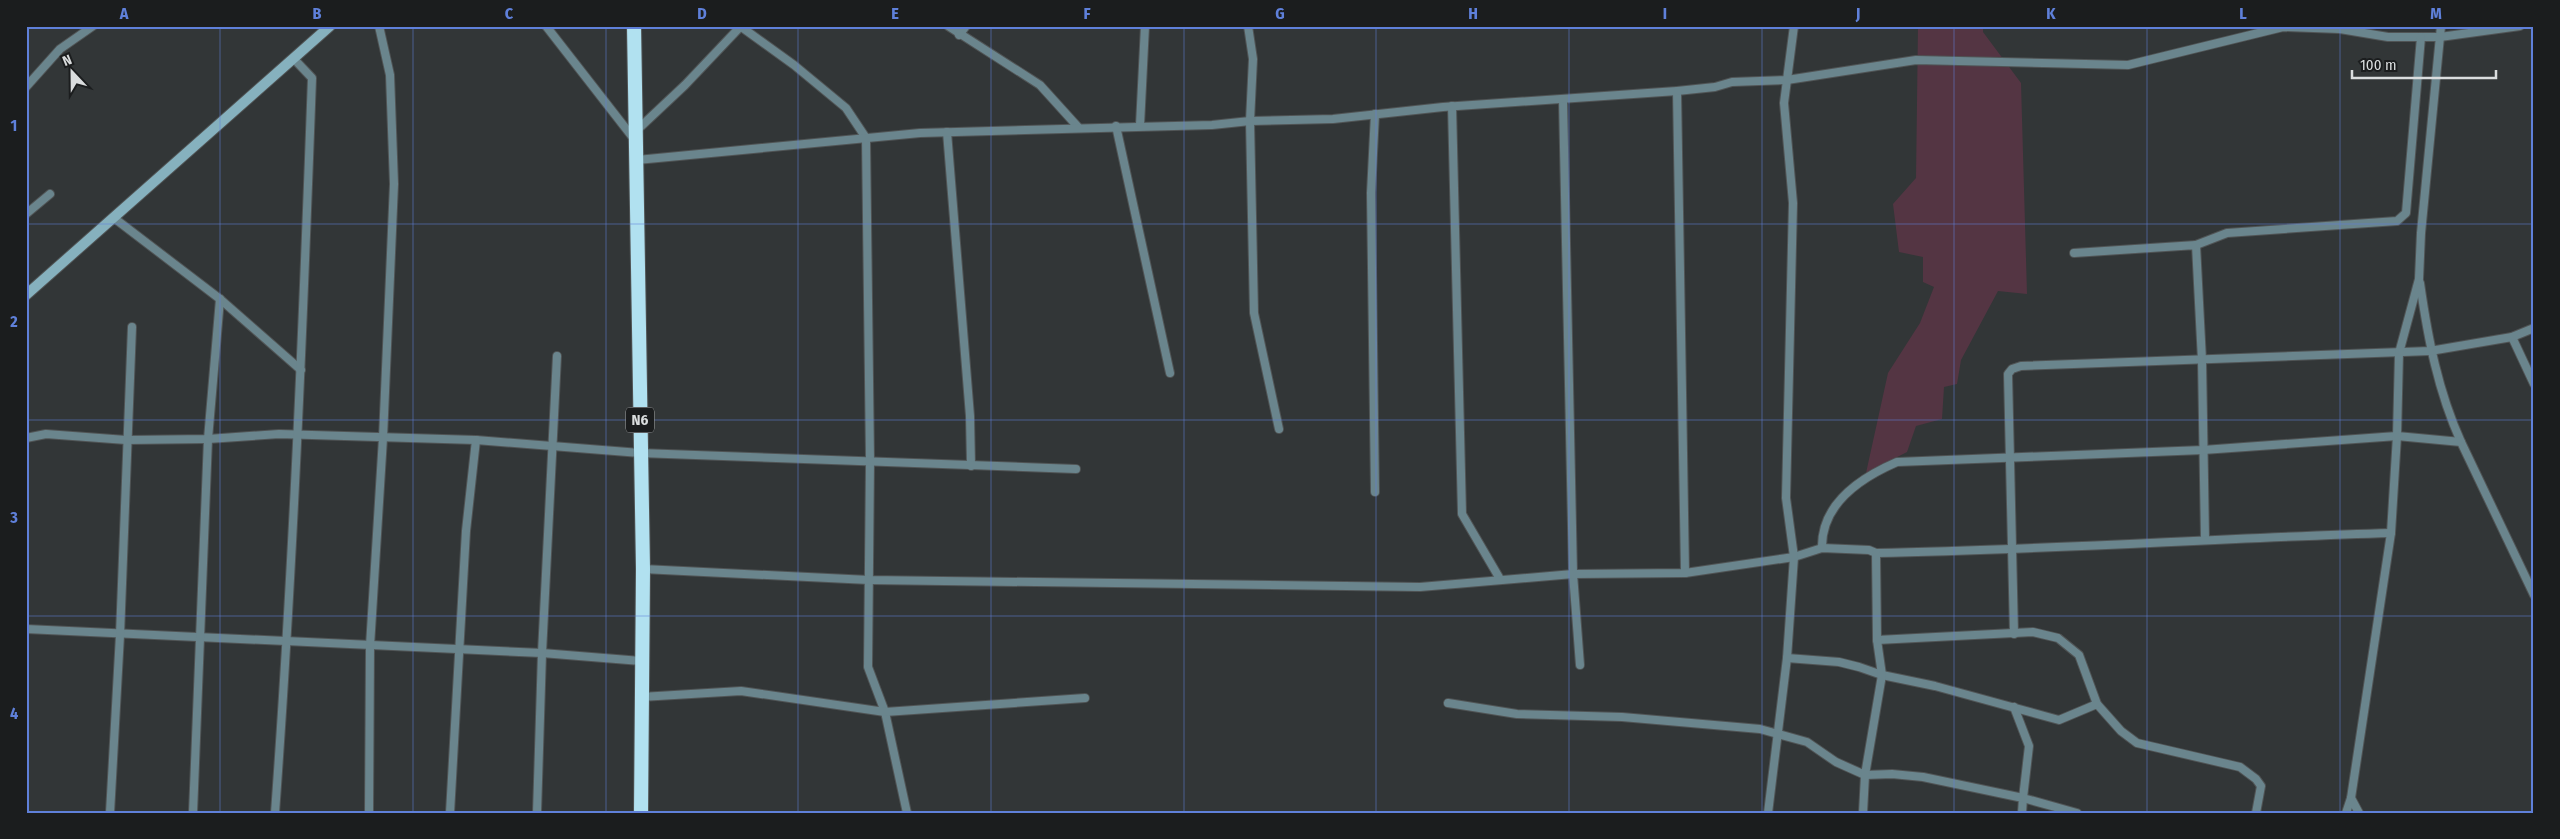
<svg xmlns="http://www.w3.org/2000/svg" width="2560" height="839" font-family="'Fira Sans Condensed',sans-serif">
<style>
.green{fill:#543543}
.lines{fill:none;stroke-linecap:round;stroke-linejoin:round}
.minor-casing{stroke:#505455;stroke-width:10}
.secondary-casing{stroke:#505455;stroke-width:12}
.trunk-casing{stroke:#505455;stroke-width:16}
.minor{stroke:#6a858d;stroke-width:8}
.secondary{stroke:#86b1be;stroke-width:10}
.trunk{stroke:#b1e1f0;stroke-width:14}
.grid{fill:none;stroke:#5f80da;stroke-width:1;stroke-opacity:0.55}
.labels{text-anchor:middle;stroke-width:4;stroke-linejoin:round;paint-order:stroke}
.shield{fill:#1b1d1e;stroke:#a1a3a4;stroke-width:1}
.shield-label{font-size:15px;font-weight:bold;fill:#daddde}
.neatline{fill:none;stroke:#5f80da;stroke-width:2}
.grid-label{font-size:16px;text-anchor:middle;font-weight:bold;fill:#5f80da}
</style>
<rect width="100%" height="100%" fill="#323637"/>
<path class="green" d="M1918 26H1983V32L2021 83 2027 294 1998 291 1961 360 1957 384 1944 387 1942 419 1916 426 1907 452 1866 473 1888 373 1920 323 1934 287 1923 282V257L1899 252 1893 204 1916 178Z"/>
<g class="lines">
<g class="minor-casing">
<g id="minor">
<path d="M546 26 634 139"/>
<path d="M740 26 794 65 846 108 866 138 870 461 868 667 885 712 907 813"/>
<path d="M948 26 1040 85 1078 127"/>
<path d="M1248 26 1253 59 1250 121 1254 313 1279 429"/>
<path d="M959 35 966 26"/>
<path d="M26 87 60 49 93 26"/>
<path d="M1677 91 1685 573"/>
<path d="M1563 100 1573 574 1580 665"/>
<path d="M1452 106 1462 514 1500 579"/>
<path d="M1140 125 1145 26"/>
<path d="M1116 126 1170 373"/>
<path d="M636 131 685 85 741 26"/>
<path d="M947 132 970 416 971 466"/>
<path d="M637 160 920 133 1212 125 1250 121 1333 119 1443 107 1677 91 1715 87 1732 82 1787 80 1916 60 2128 65 2283 27 2340 29 2388 37H2440L2520 26"/>
<path d="M26 214 50 194"/>
<path d="M114 218 220 299 301 370"/>
<path d="M2196 245 2227 233 2397 221 2406 213 2421 37"/>
<path d="M2074 253 2196 245 2202 360 2205 539"/>
<path d="M2420 283C2428 339 2438 391 2461 442"/>
<path d="M2512 337 2534 384"/>
<path d="M26 438 46 434 126 440 208 439 279 434 476 440 640 453 1076 469"/>
<path d="M1375 492 1371 193 1375 114"/>
<path d="M1822 548C1821 504 1860 478 1897 462L2203 450 2397 436 2461 442 2534 595"/>
<path d="M643 569 869 580 1420 587 1573 574 1685 573 1794 557 1822 548 1869 550 1876 553C2048 550 2219 538 2391 533"/>
<path d="M26 629 542 653 641 661"/>
<path d="M2014 634 2008 374 2012 369 2021 366 2430 351 2512 337 2534 328"/>
<path d="M1877 640 2033 632 2058 638 2079 655 2097 704 2121 731 2137 743 2240 767 2256 779 2261 786 2256 813"/>
<path d="M1787 658 1839 662 1859 667 1882 675 1935 686 2059 720 2097 704"/>
<path d="M641 697 741 691 885 712 1085 698"/>
<path d="M1448 703 1517 714 1622 717 1760 729 1807 742 1836 762 1865 775 1892 774 1923 777 2023 798 2022 813"/>
<path d="M2014 707 2029 746 2023 798 2077 813"/>
<path d="M110 813 120 635 132 327"/>
<path d="M193 813 208 439 220 299"/>
<path d="M275 813C293 568 303 324 312 78L294 59"/>
<path d="M369 813 370 646 383 438 394 184 390 75 379 26"/>
<path d="M450 813 466 531 476 440"/>
<path d="M537 813 542 653 557 356"/>
<path d="M1768 813 1787 658 1794 557 1786 498 1793 203 1784 103 1794 26"/>
<path d="M1863 813 1865 775 1882 675 1877 640 1876 553"/>
<path d="M2346 813 2351 798"/>
<path d="M2359 813 2351 798 2391 533 2397 436 2399 353 2419 279 2421 233 2441 26"/>
</g>
</g>
<g class="secondary-casing">
<path id="secondary" d="M26 295 330 26"/>
</g>
<g class="trunk-casing">
<path id="trunk" d="M634 26 643 569 641 813"/>
</g>
<use href="#minor" class="minor"/>
<use href="#secondary" class="secondary"/>
<use href="#trunk" class="trunk"/>
</g>
<path class="grid" d="M220 26V813M413 26V813M606 26V813M798 26V813M991 26V813M1184 26V813M1376 26V813M1569 26V813M1762 26V813M1954 26V813M2147 26V813M2340 26V813M26 224H2534M26 420H2534M26 616H2534"/>
<g class="labels">
<rect class="shield" x="626" y="407.5" width="28" height="25" rx="4"/>
<g class="shield-label">
<text x="640" y="425">N6</text>
</g>
</g>
<rect width="2560" height="839" fill="none" stroke="#1b1d1e" stroke-width="55"/>
<g transform="translate(72 72) rotate(338)" stroke="#1b1d1e" stroke-width="4" paint-order="stroke">
<path d="M0-4L9 19L0 12L-9 19Z" fill="#daddde"/>
<text y="-8" font-size="14" font-weight="bold" text-anchor="middle" fill="#daddde">N</text>
</g>
<path d="M2352 70v8h144v-8" fill="none" stroke="#daddde" stroke-width="2.5"/>
<text x="2360" y="70" font-size="15" fill="#daddde" stroke="#1b1d1e" stroke-width="4" paint-order="stroke">100 m</text>
<rect x="28" y="28" width="2504" height="784" class="neatline"/>
<g class="grid-label">
<text x="124" y="19">A</text>
<text x="317" y="19">B</text>
<text x="509" y="19">C</text>
<text x="702" y="19">D</text>
<text x="895" y="19">E</text>
<text x="1087" y="19">F</text>
<text x="1280" y="19">G</text>
<text x="1473" y="19">H</text>
<text x="1665" y="19">I</text>
<text x="1858" y="19">J</text>
<text x="2051" y="19">K</text>
<text x="2243" y="19">L</text>
<text x="2436" y="19">M</text>
<text x="14" y="131">1</text>
<text x="14" y="327">2</text>
<text x="14" y="523">3</text>
<text x="14" y="719">4</text>
</g>
</svg>
